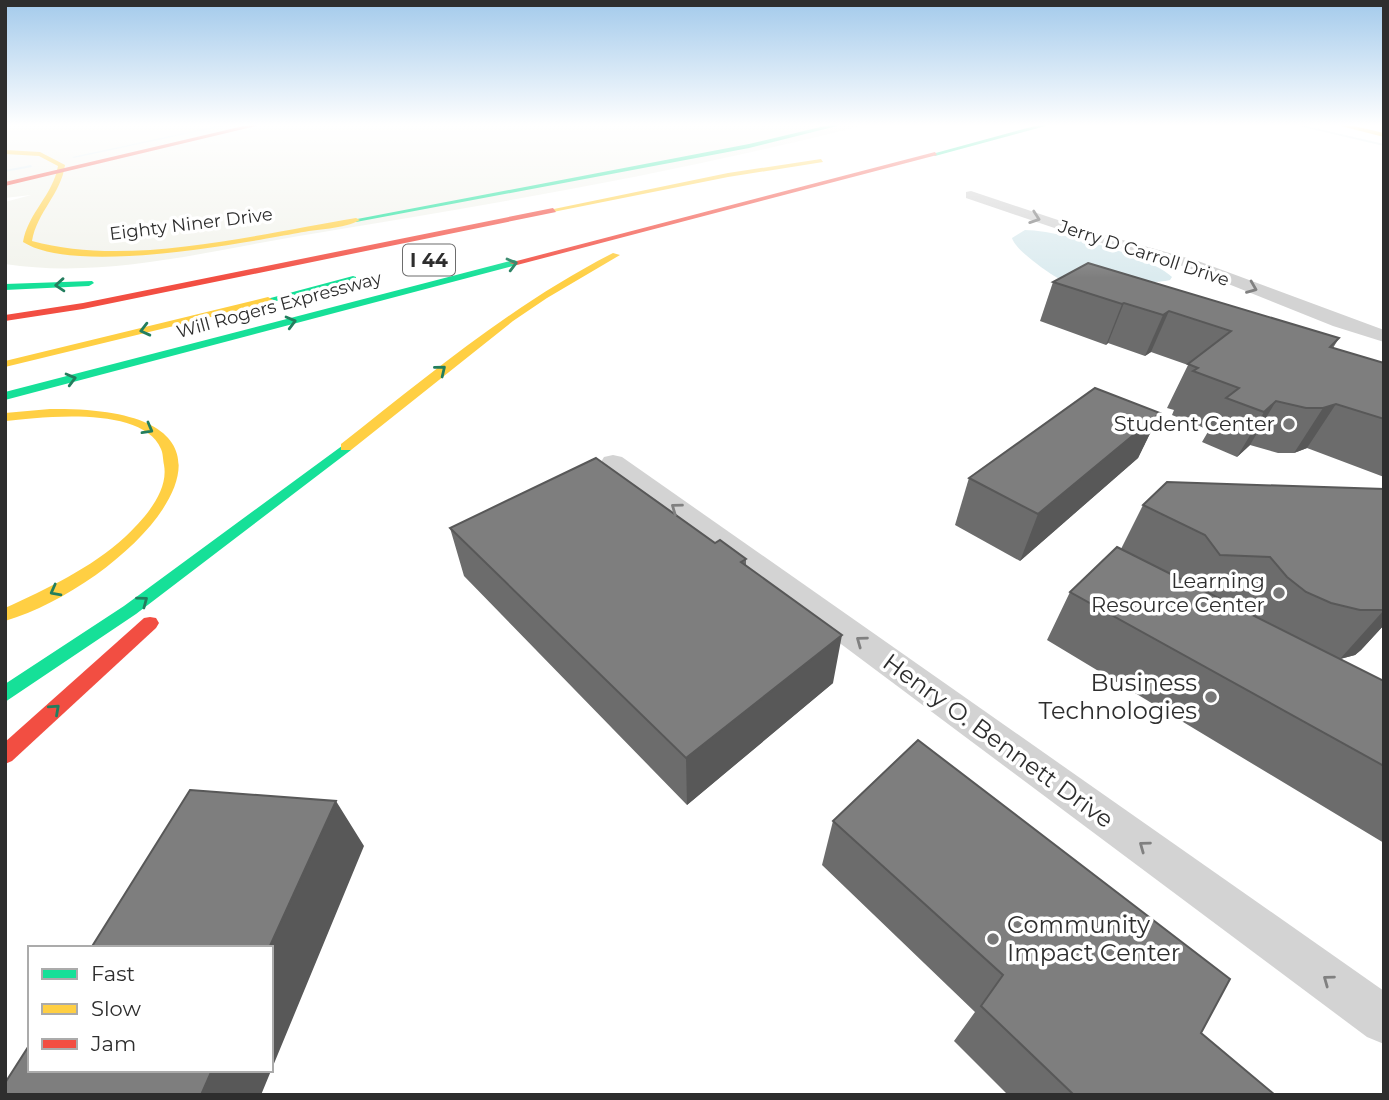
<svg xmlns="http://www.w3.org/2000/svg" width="1389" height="1100" font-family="Montserrat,sans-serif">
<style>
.green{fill:#f2f3ec}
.water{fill:#dbebef}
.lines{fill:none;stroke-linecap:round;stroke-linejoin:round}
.stream{fill:#dbebef;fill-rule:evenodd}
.street{fill:#d3d3d3;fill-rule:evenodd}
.fast{fill:#16e098;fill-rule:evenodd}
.slow{fill:#ffcf43;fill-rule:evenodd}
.jam{fill:#f24e42;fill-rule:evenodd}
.rail-casing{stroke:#bababa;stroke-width:3.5}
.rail{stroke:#fff;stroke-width:2.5;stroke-dasharray:7;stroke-linecap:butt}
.wall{fill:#6c6c6c}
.shaded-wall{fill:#585858}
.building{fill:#7e7e7e;stroke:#585858;stroke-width:2}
.oneway{stroke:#808080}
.oneway2{stroke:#237e5e}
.poi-dot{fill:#777;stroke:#fff;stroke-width:2.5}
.labels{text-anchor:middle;stroke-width:7;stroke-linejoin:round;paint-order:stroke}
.far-street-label{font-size:18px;fill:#2e2e2e;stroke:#fff}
.shield{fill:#fff;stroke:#6d6d6d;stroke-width:2}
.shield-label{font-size:19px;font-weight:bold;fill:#2e2e2e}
.poi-label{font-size:21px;fill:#2e2e2e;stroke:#fff;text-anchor:end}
.near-poi-label{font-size:24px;fill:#2e2e2e;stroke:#fff;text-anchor:end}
.near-street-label{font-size:24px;fill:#2e2e2e;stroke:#fff}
</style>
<rect width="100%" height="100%" fill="#fff"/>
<path class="green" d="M5 124H869C681 172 490 205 299 236 204 252 102 279 5 264V202L31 195 5 198Z"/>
<path class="water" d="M1025 230C1057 230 1150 256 1172 277L1170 280C1154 284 1081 286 1066 282 1054 278 1015 250 1012 238Z"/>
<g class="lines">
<g class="stream">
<path d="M226 124H233L74 158 72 157Z"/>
<path d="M1297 124 1384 144V146L1290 124Z"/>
<path d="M31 165 32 167 5 172V170Z"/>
</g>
<g class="street">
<path d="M971 191 1094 232 1198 261 1384 330V342L1333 326 1186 267 1084 238 966 198V192Z"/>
<path d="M613 455 622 457 1384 991V1044L1367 1037 604 467 601 462 604 457Z"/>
</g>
<g class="fast">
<path d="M833 124H845L749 148 356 222 352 220 749 144Z"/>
<path d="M1042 124H1053L935 156 932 154Z"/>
<path d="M514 260 517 261V265L5 400V392Z"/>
<path d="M353 276 356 277V281L268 303 263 300Z"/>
<path d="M92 281 94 283 89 286 5 290V284Z"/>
<path d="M346 443 351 444V450L136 614 5 702V684L124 606Z"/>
</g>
<g class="slow">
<path d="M1333 124H1345L1384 133V137Z"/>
<path d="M5 150 40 152 65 165C61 194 37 212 32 241 129 268 257 234 356 218L360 220C344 229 316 229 298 233 236 244 75 275 23 242 28 213 53 195 58 166L39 156 5 154Z"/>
<path d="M821 159 823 162 728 177 553 212 549 210 728 173Z"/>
<path d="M613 253 620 255 547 298 513 321 351 450H341V444C429 375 513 304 613 253Z"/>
<path d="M268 297 273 300 272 302 5 367V361Z"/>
<path d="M50 409C299 406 132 583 5 621V608C47 589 91 568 125 537 143 520 169 492 164 465 163 460 163 453 161 449 143 405 42 417 5 421V413Z"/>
</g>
<g class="jam">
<path d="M252 124H264L5 186V182Z"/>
<path d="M935 152 937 155 517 265 509 263Z"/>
<path d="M553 208 556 212 83 309 5 321V315L83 303Z"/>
<path d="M150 617 156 618 159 623 156 628 12 761 5 764V742L144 618Z"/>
</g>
<g class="rail-casing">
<path id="rail" d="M1380 124 1384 125"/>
</g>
<use href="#rail" class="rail"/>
</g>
<g class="wall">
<path d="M1053 282 1339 338 1333 348 1384 363V477L1307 448 1294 453H1278L1250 445 1237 457 1202 442 1209 430 1172 415 1174 410 1167 408 1188 365 1151 352 1145 356 1108 343 1106 345 1040 321Z"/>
<path d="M1160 413 1138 458 1020 561 955 525 969 478Z"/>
<path d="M1384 489V625L1361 650 1355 655 1340 659 1384 681V843L1047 640 1070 592 1121 549 1143 505Z"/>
<path d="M450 528 746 559V565L833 683 687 805 464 576Z"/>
<path d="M833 821 1201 1033 1275 1095H1008L954 1041 975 1012 822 865Z"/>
</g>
<g class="shaded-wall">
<path d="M1124 303 1108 343 1106 345 1122 304Z"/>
<path d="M1169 311 1151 352 1145 356 1163 315Z"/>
<path d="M1276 401 1250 445 1237 457 1264 412Z"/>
<path d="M1336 404 1307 448 1294 453 1323 408Z"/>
<path d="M1160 413 1138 458 1020 561 1038 514Z"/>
<path d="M1384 610V625L1361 650 1355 655 1340 659Z"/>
<path d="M842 635 833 683 687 805 686 758Z"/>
<path d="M336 801 364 846 261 1095H201L212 1070H271V948H269Z"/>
</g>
<g class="building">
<path d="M1088 263 1339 338 1330 347 1384 363V419L1336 404 1323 408H1306L1276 401 1264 412 1226 398 1239 388 1193 371 1198 368 1188 364 1231 331 1169 311 1163 315 1124 303 1122 304 1053 282Z"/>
<path d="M1095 388 1160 413 1038 514 969 478Z"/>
<path d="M596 458 715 543 720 540 746 559 741 562 842 635 686 758 450 528Z"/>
<path d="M1167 482 1384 489V610H1360L1331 603 1306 592 1287 577 1270 557 1220 555 1205 535 1143 505Z"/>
<path d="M1117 547 1384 681V766L1070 592Z"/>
<path d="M918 740 1230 979 1201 1033 1275 1095H1074L981 1006 1003 975 833 821Z"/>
<path d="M190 790 336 801 269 948H91Z"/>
<path d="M30 1044V1070H212L201 1095H5V1083Z"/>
</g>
<defs><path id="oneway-chevron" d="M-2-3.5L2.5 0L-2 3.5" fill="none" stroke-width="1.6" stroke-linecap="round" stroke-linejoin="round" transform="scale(1.75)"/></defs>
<g class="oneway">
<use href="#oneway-chevron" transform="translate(1035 218) rotate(19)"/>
<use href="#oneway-chevron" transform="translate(1252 288) rotate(22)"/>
<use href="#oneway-chevron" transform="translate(676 508) rotate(-144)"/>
<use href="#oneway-chevron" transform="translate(861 641) rotate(-144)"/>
<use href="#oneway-chevron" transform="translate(1144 846) rotate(-144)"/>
<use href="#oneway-chevron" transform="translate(1328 980) rotate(-144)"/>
</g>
<g class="oneway2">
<use href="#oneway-chevron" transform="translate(512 264) rotate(-15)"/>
<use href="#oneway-chevron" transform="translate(60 285) rotate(176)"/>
<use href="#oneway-chevron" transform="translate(291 322) rotate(-15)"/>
<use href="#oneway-chevron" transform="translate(145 330) rotate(166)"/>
<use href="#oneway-chevron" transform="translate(441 370) rotate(-39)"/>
<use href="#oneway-chevron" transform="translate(71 379) rotate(-15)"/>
<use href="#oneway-chevron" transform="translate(148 429) rotate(29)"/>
<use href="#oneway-chevron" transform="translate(55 591) rotate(152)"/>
<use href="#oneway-chevron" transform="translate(143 601) rotate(-37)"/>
<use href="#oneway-chevron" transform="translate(55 709) rotate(-42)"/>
</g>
<linearGradient id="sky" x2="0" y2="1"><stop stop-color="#a3caeb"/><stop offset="0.45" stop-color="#fff"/><stop offset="1" stop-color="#fff" stop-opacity="0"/></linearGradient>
<rect width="1389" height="278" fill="url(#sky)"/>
<g class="poi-dot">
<circle cx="1289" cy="424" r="7"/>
<circle cx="1279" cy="593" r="7"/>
<circle cx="1211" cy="697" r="7"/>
<circle cx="993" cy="939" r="7"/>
</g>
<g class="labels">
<g class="far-street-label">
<text transform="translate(191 224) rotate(-7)" y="6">Eighty Niner Drive</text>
<text transform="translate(1144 253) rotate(18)" y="6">Jerry D Carroll Drive</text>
<text transform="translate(279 305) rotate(-15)" y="6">Will Rogers Expressway</text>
</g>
<rect class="shield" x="403" y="244.5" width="52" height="31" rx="5"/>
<g class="shield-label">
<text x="429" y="267">I 44</text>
</g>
<g class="poi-label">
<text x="1275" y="431">Student Center</text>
<text x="1265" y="588">Learning<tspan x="1265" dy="24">Resource Center</tspan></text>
</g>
<g class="near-poi-label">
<text x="1197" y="691">Business<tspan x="1197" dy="28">Technologies</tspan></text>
<text x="1007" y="933" text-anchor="start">Community<tspan x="1007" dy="28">Impact Center</tspan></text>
</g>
<g class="near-street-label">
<text transform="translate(998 741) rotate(36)" y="8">Henry O. Bennett Drive</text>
</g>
</g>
<rect width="1389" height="1100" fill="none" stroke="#2e2e2e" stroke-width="14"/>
<rect x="28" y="946" width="245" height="126" fill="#ffffff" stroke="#ababab" stroke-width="2"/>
<rect x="42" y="969" width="35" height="10" fill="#16e098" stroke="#ababab" stroke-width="2"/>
<text x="91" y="981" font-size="21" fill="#2e2e2e">Fast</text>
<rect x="42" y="1004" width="35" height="10" fill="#ffcf43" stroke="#ababab" stroke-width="2"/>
<text x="91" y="1016" font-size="21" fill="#2e2e2e">Slow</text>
<rect x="42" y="1039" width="35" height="10" fill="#f24e42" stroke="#ababab" stroke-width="2"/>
<text x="91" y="1051" font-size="21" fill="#2e2e2e">Jam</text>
</svg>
